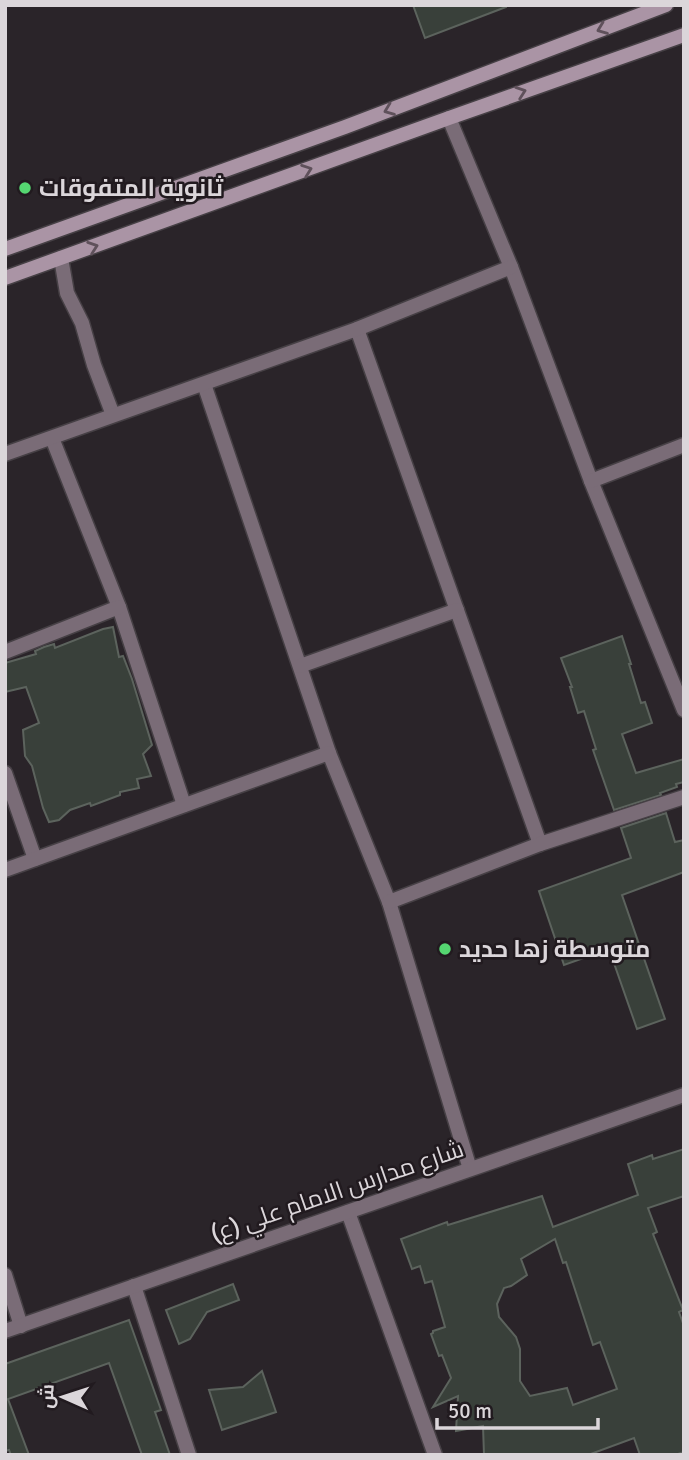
<svg xmlns="http://www.w3.org/2000/svg" width="689" height="1460" font-family="Signika,Cairo,sans-serif">
<style>
.building{fill:#39403a;stroke:#5c635d;stroke-width:2;fill-rule:evenodd}
.lines{fill:none;stroke-linecap:round;stroke-linejoin:round}
.street-casing{stroke:#464045;stroke-width:17}
.secondary-casing{stroke:#464045;stroke-width:17}
.street{stroke:#7a6c77;stroke-width:14}
.secondary{stroke:#aa94a5;stroke-width:14}
.oneway{stroke:#5f515b}
.poi-dot{fill:#55d671;stroke:#211a1f;stroke-width:2.5}
.labels{text-anchor:middle;stroke-width:5;stroke-linejoin:round;paint-order:stroke}
.poi-label{font-size:24px;font-weight:bold;fill:#dbd6da;stroke:#211a1f;text-anchor:start}
.street-label{font-size:24px;fill:#dbd6da;stroke:#211a1f}
</style>
<rect width="100%" height="100%" fill="#2a2429"/>
<g class="building">
<path d="M413 5H506V7L425 38Z"/>
<path d="M113 627 119 657 123 656 132 679 152 745 143 754 151 776 137 779 139 788 120 792V795L91 806 90 803 70 810 59 820 49 822 43 808 32 766 25 756 23 730 39 723 26 687 5 692V663L36 654 35 651 44 647 54 644 55 648 103 629Z"/>
<path d="M622 636 631 664H629L641 703 645 702 652 723 622 734 636 773 684 759V782L676 784 677 787 660 793 661 795 614 810 593 750 596 749 584 711 578 713 570 687H572L561 658Z"/>
<path d="M666 813 675 842 684 840V872L622 895 665 1019 637 1029 609 949 564 965 539 891 631 858 621 828Z"/>
<path d="M684 1149V1196L648 1208 657 1232 653 1234 683 1310 679 1312 684 1326V1452L675 1455H640L634 1438 588 1455H484L483 1426 456 1431 458 1396 433 1407 451 1378 442 1355 439 1356 431 1334 433 1333V1331L445 1327 432 1281 425 1283 420 1266 412 1269 401 1239 447 1222 448 1225 542 1196 553 1227 638 1195 628 1164 652 1155 653 1159ZM555 1239 563 1263 566 1262 593 1345 600 1342 617 1389 573 1405 567 1388 530 1396 520 1381V1349L516 1337 499 1317 497 1304 504 1288 511 1286 527 1275 521 1259Z"/>
<path d="M233 1284 239 1300 207 1312 190 1339 179 1344 166 1310Z"/>
<path d="M129 1320 161 1410 155 1412 170 1455H142L109 1363 8 1399 29 1455H11L9 1450 5 1451V1364Z"/>
<path d="M262 1371 276 1412 222 1430 209 1390 243 1387Z"/>
</g>
<g class="lines">
<g class="street-casing">
<g id="street">
<path d="M449 118 511 267 591 481 684 710"/>
<path d="M61 258 67 293 82 323 94 365 113 415"/>
<path d="M357 329 540 844"/>
<path d="M204 384 329 753 389 902 470 1169"/>
<path d="M52 438 119 607 184 805"/>
<path d="M5 454 357 329 511 267"/>
<path d="M591 481 684 445"/>
<path d="M5 652 119 607"/>
<path d="M300 666 457 610"/>
<path d="M5 773 35 859"/>
<path d="M5 870 329 753"/>
<path d="M389 902 540 844 684 797"/>
<path d="M348 1212 435 1455"/>
<path d="M5 1275 21 1326"/>
<path d="M134 1286 189 1455"/>
<path d="M5 1331 684 1095"/>
</g>
</g>
<g class="secondary-casing">
<g id="secondary">
<path d="M5 249 345 127 666 5"/>
<path d="M5 278 449 118 684 35"/>
</g>
</g>
<use href="#street" class="street"/>
<use href="#secondary" class="secondary"/>
</g>
<defs><path id="oneway-chevron" d="M-2-3.5L2.5 0L-2 3.5" fill="none" stroke-width="1.6" stroke-linecap="round" stroke-linejoin="round" transform="scale(1.75)"/></defs>
<g class="oneway">
<use href="#oneway-chevron" transform="translate(602 29) rotate(159)"/>
<use href="#oneway-chevron" transform="translate(521 92) rotate(-19)"/>
<use href="#oneway-chevron" transform="translate(389 110) rotate(159)"/>
<use href="#oneway-chevron" transform="translate(307 170) rotate(-20)"/>
<use href="#oneway-chevron" transform="translate(93 247) rotate(-19)"/>
</g>
<g class="poi-dot">
<circle cx="25" cy="188" r="7"/>
<circle cx="445" cy="949" r="7"/>
</g>
<g class="labels">
<g class="poi-label">
<text x="39" y="196">ثانوية المتفوقات</text>
<text x="459" y="957">متوسطة زها حديد</text>
</g>
<g class="street-label">
<text transform="translate(337 1191) rotate(-19)" y="8">شارع مدارس الامام علي (ع)</text>
</g>
</g>
<rect width="689" height="1460" fill="none" stroke="#dbd6da" stroke-width="14"/>
<g transform="translate(63 1397) rotate(273)" stroke="#211a1f" stroke-width="5" paint-order="stroke">
<path d="M0-5L12 26L0 18L-12 26Z" fill="#dbd6da"/>
<text y="-10" font-size="19" font-weight="bold" text-anchor="middle" fill="#dbd6da">ش</text>
</g>
<path d="M437 1418v10h161v-10" fill="none" stroke="#dbd6da" stroke-width="3.5"/>
<text x="448" y="1418" font-size="21" fill="#dbd6da" stroke="#211a1f" stroke-width="5" paint-order="stroke">50 m</text>
</svg>
